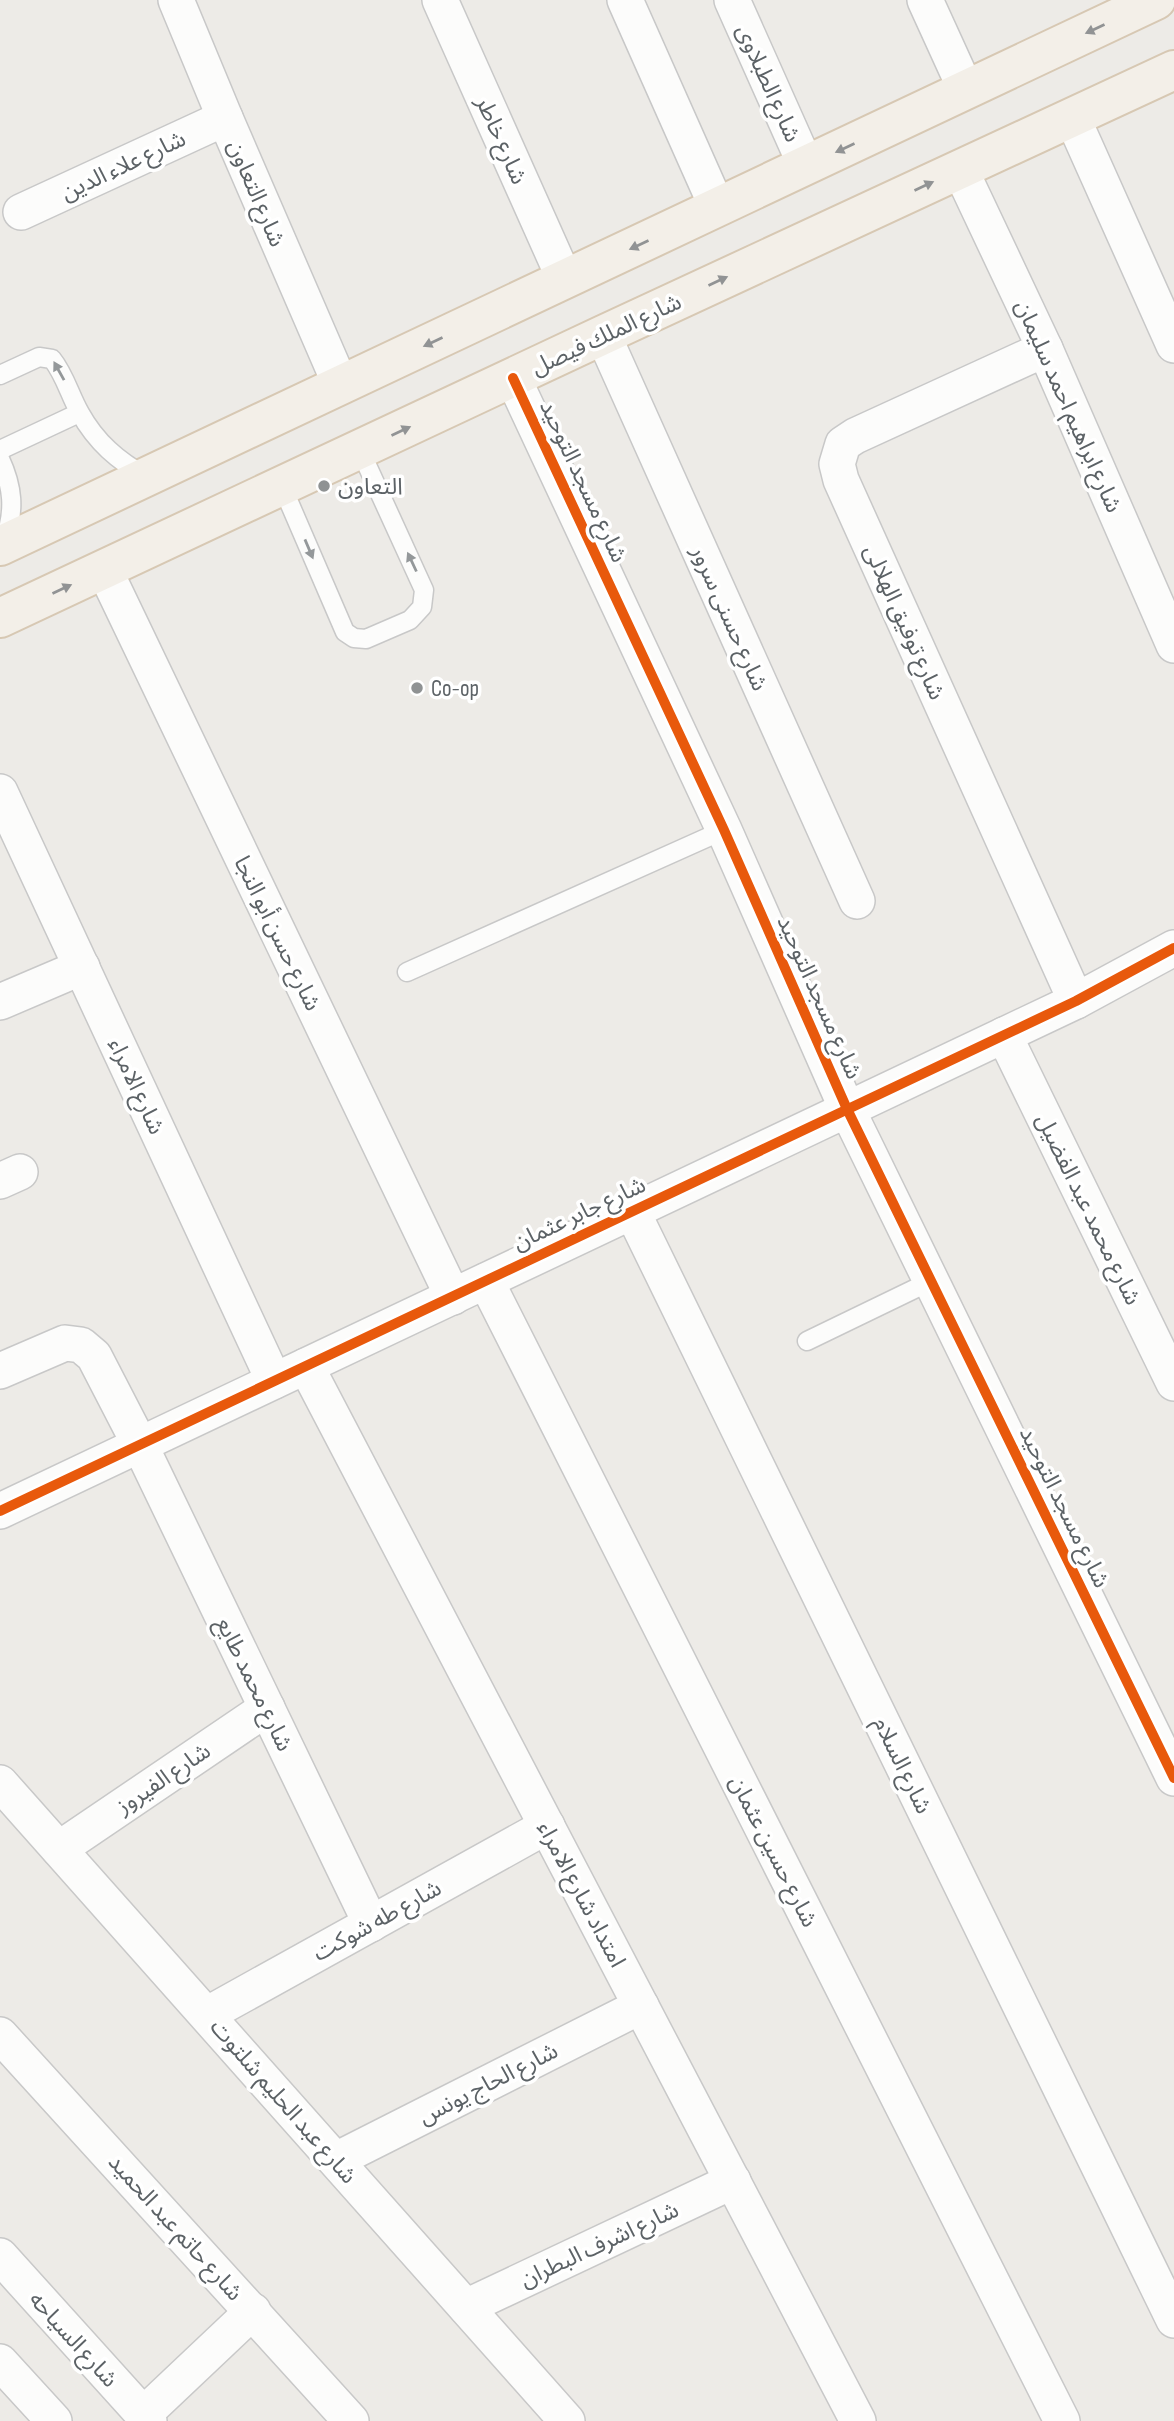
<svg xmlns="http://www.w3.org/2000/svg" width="1174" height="2421" font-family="'Sofia Sans Condensed','Noto Sans Arabic',sans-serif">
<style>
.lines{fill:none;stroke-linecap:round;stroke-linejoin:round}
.lane-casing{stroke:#c8c8c8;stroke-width:21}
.street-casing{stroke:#c8c8c8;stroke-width:38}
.primary-casing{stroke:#d7c8b3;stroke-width:42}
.lane{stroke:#fcfcfb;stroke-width:18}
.street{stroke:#fcfcfb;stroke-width:35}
.primary{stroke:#f3efe8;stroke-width:38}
.cycleway-casing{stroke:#fff;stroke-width:15}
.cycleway{stroke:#e8590c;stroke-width:10}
.oneway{fill:#919394}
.oneway2{fill:#94989a}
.poi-dot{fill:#8f9293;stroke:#fff;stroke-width:2.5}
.labels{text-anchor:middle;stroke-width:7;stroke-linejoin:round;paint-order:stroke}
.street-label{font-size:23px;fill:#5c6266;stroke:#fff}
.poi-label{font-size:23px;fill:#5c6266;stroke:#fff;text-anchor:start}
</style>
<rect width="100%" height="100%" fill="#edebe7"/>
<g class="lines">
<g class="lane-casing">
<g id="lane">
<path d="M0 375 39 357 52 359C65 375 70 396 80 413 96 442 118 461 147 477"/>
<path d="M0 450 79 413"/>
<path d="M0 459C13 487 15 510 5 539"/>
<path d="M282 486 345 632 354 638 366 639 410 620 422 607 424 590 360 450"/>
<path d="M407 972 724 830"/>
<path d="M807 1341 931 1281"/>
</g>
</g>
<g class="street-casing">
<g id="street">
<path d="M176 0 225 118 341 386"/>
<path d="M440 0 565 280"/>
<path d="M625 0 717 207"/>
<path d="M732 0 806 166"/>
<path d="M925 0 966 90"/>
<path d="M1072 117 1174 345"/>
<path d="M960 169 1045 349 1174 645"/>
<path d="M21 212 225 118"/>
<path d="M603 335 857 901"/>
<path d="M1045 349 855 436 843 444 837 464 841 480 1076 1001"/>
<path d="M513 378 724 830 847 1109 1174 1778"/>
<path d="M104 569 453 1297"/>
<path d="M0 792 274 1381"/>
<path d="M0 1002 82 967"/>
<path d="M1004 1035 1174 1383"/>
<path d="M0 1181 20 1172"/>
<path d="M632 1211 1174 2320"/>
<path d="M486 1281 1062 2421"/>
<path d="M306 1366 858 2421"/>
<path d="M0 1371 65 1343 81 1345 94 1356 140 1445 371 1924"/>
<path d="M0 1511 1076 1001 1174 948"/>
<path d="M0 1783 567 2421"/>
<path d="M59 1849 267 1708"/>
<path d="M208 2014 547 1826"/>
<path d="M0 2035 351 2421"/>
<path d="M336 2160 641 2006"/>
<path d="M0 2256 149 2421"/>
<path d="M466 2307 733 2181"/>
<path d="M0 2362 54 2421"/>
<path d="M143 2415 253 2311"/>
</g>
</g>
<g class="primary-casing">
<g id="primary">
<path d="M0 546 1156 0"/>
<path d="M0 618 603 335 1174 70"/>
</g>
</g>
<use href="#lane" class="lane"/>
<use href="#street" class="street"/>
<use href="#primary" class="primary"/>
<g class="cycleway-casing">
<g id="cycleway">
<path d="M513 378 724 830 847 1109 1174 1778"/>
<path d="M0 1511 1076 1001 1174 948"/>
</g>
</g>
<use href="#cycleway" class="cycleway"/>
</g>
<defs><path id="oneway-solid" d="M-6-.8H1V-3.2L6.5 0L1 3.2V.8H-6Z" transform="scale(1.75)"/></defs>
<g class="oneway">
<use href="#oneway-solid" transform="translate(1095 29) rotate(155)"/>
<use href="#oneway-solid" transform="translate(845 148) rotate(155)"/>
<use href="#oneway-solid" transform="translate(924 186) rotate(-25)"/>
<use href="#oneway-solid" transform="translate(639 245) rotate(155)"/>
<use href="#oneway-solid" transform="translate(718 281) rotate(-25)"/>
<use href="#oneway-solid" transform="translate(433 342) rotate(155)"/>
<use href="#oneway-solid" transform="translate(401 431) rotate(-25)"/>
<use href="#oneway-solid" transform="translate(62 589) rotate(-25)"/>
</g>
<g class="oneway2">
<use href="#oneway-solid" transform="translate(59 371) rotate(-119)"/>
<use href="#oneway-solid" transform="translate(309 549) rotate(67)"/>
<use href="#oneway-solid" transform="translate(412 562) rotate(-115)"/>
</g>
<g class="poi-dot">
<circle cx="324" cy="486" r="7"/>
<circle cx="417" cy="688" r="7"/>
</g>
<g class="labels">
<g class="street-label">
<text transform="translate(769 83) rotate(66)" y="8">شارع الطبلاوى</text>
<text transform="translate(502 140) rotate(66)" y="8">شارع خاطر</text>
<text transform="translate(123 165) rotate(-25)" y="8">شارع علاء الدين</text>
<text transform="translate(257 193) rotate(67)" y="8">شارع التعاون</text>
<text transform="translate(606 334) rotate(-25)" y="8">شارع الملك فيصل</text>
<text transform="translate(1069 406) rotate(66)" y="8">شارع ابراهيم احمد سليمان</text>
<text transform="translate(584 481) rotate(65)" y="8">شارع مسجد التوحيد</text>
<text transform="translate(730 618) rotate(66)" y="8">شارع حسنى سرور</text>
<text transform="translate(905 622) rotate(66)" y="8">شارع توفيق الهلالى</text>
<text transform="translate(278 933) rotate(64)" y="8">شارع حسن أبو النجا</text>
<text transform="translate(820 997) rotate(66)" y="8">شارع مسجد التوحيد</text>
<text transform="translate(137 1086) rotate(65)" y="8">شارع الامراء</text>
<text transform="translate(1089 1209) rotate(64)" y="8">شارع محمد عبد الفضيل</text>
<text transform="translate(579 1213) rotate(-25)" y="8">شارع جابر عثمان</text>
<text transform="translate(1065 1507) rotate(64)" y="8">شارع مسجد التوحيد</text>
<text transform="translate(255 1684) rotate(64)" y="8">شارع محمد طايع</text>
<text transform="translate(903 1765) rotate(64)" y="8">شارع السلام</text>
<text transform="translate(163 1778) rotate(-34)" y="8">شارع الفيروز</text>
<text transform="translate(774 1851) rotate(63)" y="8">شارع حسين عثمان</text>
<text transform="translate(582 1894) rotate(62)" y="8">امتداد شارع الامراء</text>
<text transform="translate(377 1920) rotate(-29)" y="8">شارع طه شوكت</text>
<text transform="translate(488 2083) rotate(-27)" y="8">شارع الحاج يونس</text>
<text transform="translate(284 2101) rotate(49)" y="8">شارع عبد الحليم شلتوت</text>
<text transform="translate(176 2227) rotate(48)" y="8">شارع حاتم عبد الحميد</text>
<text transform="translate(599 2244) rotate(-25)" y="8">شارع اشرف البطران</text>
<text transform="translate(74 2339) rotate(48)" y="8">شارع السياحه</text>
</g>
<g class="poi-label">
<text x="338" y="494">التعاون</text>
<text x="431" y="696">Co-op</text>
</g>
</g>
</svg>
